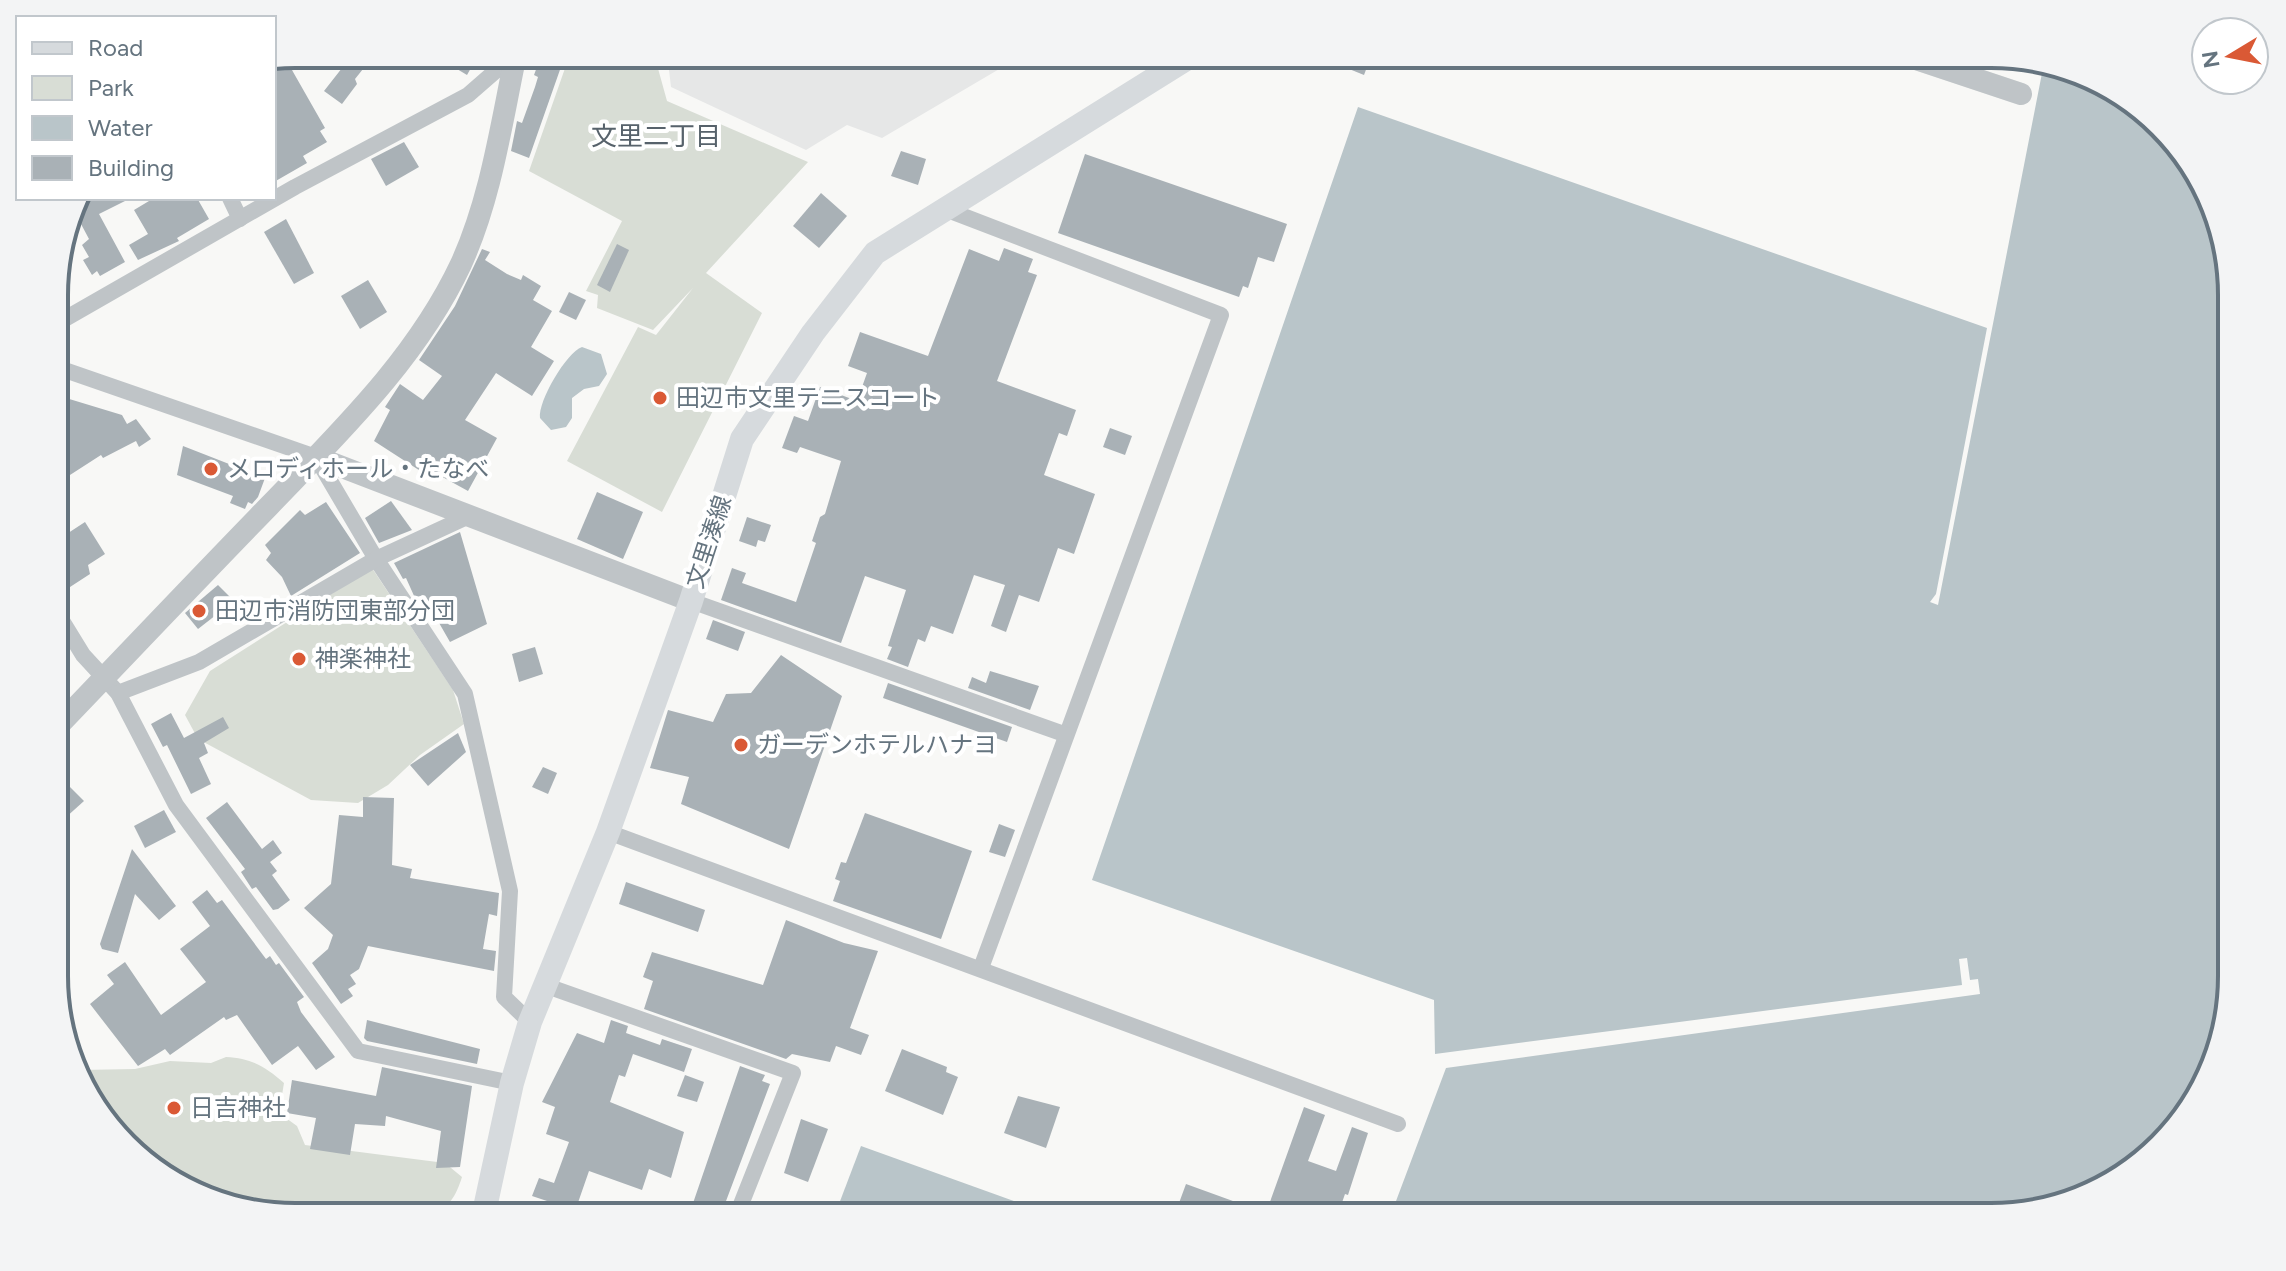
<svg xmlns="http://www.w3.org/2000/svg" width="2286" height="1271" font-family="Figtree,'Noto Sans JP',sans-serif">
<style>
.built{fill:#e6e7e7}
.green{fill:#d8ddd5}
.water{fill:#b9c5c9}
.building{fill:#a9b1b6}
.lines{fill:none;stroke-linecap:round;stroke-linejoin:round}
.minor{stroke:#bfc4c7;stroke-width:16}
.tertiary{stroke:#bfc4c7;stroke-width:22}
.secondary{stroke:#d6dadd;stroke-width:24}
.poi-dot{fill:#da5935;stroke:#fff;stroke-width:3}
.labels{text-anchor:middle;stroke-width:8;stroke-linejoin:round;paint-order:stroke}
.poi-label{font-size:24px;fill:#65747f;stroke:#fff;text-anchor:start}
.street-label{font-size:24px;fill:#65747f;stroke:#fff}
.neighbourhood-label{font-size:26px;fill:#57626b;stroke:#fff}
.rim{fill:none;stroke:#65747f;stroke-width:4}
</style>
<rect width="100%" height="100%" fill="#f8f8f6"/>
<path class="built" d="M667 54H1025L882 138 847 125 806 150 671 87Z"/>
<g class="green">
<path d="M570 54H654L667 101 808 162 706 273 762 313 662 512 567 461 638 327 656 335 693 288 653 330 597 308 598 295 586 291 622 221 529 171Z"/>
<path d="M372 568 453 690 464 724 420 755 388 785 358 803 311 800 198 739 185 715 210 671Z"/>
<path d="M226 1057C251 1058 266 1067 284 1083L279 1113 297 1126 305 1145 445 1163 462 1177C456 1196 449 1208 430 1217H295L175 1185 95 1110 80 1070 135 1069 170 1061 211 1063Z"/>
</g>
<g class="water">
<path d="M2043 68 2111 86 2192 161 2231 279 2232 991 2200 1096 2112 1184 2006 1217H1390L1446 1068 1980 994 1978 979 1970 980 1967 958 1959 959 1962 985 1435 1054 1434 1000 1092 880 1358 107 1987 328 1936 594 1930 602 1938 605Z"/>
<path d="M582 347 601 354 607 374 599 386 584 389 572 398V418L566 427 551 430 540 418C538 401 566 353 582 347Z"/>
<path d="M861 1146 1039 1210 1058 1217H834Z"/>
</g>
<g class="building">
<path d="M353 54H375L355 79 357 84 342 104 324 91Z"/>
<path d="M432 54H468L476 59 467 75Z"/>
<path d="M1312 54H1372L1364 75Z"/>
<path d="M284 56 325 128 320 131 327 142 303 156 307 163 274 182V58Z"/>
<path d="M541 56 562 64 529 158 511 151 517 121 522 123 535 87 538 77 534 75Z"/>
<path d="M404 142 419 167 386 186 371 159Z"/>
<path d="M901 151 926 159 918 185 891 176Z"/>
<path d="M1085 154 1287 224 1274 262 1258 257 1248 288 1243 286 1239 297 1058 233Z"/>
<path d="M821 193 847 216 819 248 793 226Z"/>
<path d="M76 198H131L99 214 125 262 100 276 97 271 92 275 83 260 89 257 82 245 89 239 73 209Z"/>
<path d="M154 198H197L209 219 177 238 179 241 138 260 129 245 148 234 134 210Z"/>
<path d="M286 219 314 273 294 284 264 232Z"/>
<path d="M617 244 629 250 610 292 597 285Z"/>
<path d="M1004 248 1033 259 1028 272 1037 275 997 381 1076 410 1067 436 1059 433 1044 475 1095 494 1074 554 1058 548 1039 602 1019 595 1006 632 991 626 1005 585 974 575 953 634 931 626 925 642 918 639 908 667 887 659 892 647 888 646 906 590 865 576 841 643 721 600 732 568 746 573 742 583 796 602 816 543 812 541 820 517 825 514 841 461 800 447 797 453 782 448 794 416 808 421 820 387 857 401 867 373 848 366 860 332 928 356 969 249 999 261Z"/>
<path d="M482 249 490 252 485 260 507 274 521 280 523 275 541 286 533 300 552 311 531 347 554 361 532 396 496 373 465 420 497 438 468 491 428 469 425 474 374 441 390 410 385 407 400 384 423 400 442 376 419 360 455 306Z"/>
<path d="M368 280 387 312 360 329 341 296Z"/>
<path d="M569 292 586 300 576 320 559 312Z"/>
<path d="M66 398 122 415 127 424 136 419 151 439 139 447 136 441 103 458 101 455 56 484V433Z"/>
<path d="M1110 428 1132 436 1125 455 1103 447Z"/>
<path d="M183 446 265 478 258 497 252 504 248 502 245 509 230 503 233 496 177 475Z"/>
<path d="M597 492 643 512 623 559 577 539Z"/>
<path d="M391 501 412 530 379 543 365 518Z"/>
<path d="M326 502 360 553 291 596 282 577 266 560 271 553 265 545 300 510 305 515Z"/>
<path d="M747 517 771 525 765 542 758 540 756 547 739 541Z"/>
<path d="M85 522 105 554 88 565 90 574 70 587 56 566V541Z"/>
<path d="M460 532 487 624 450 642 423 595 415 598 406 578 403 579 394 563Z"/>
<path d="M218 585 234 601 198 629 185 613Z"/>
<path d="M713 620 745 632 738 651 706 639Z"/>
<path d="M535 647 543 674 519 682 512 654Z"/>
<path d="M781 655 842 696 789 849 681 804 689 777 650 768 668 710 713 722 726 694 751 693Z"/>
<path d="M990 671 1039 686 1030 710 968 688 972 677 986 683Z"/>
<path d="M888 683 1012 727 1007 742 883 698Z"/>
<path d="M171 713 184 738 223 717 229 728 204 743 208 753 199 758 211 784 191 794 167 745 163 747 151 724Z"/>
<path d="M458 733 466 752 428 786 410 765Z"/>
<path d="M543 767 557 773 548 794 532 787Z"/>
<path d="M56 773 84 801 64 819 56 809Z"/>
<path d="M363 797 394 798 392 865 412 869 410 878 499 893 497 916 489 914 483 949 496 951 494 971 368 946 359 969 350 975 356 984 348 989 353 996 341 1004 312 963 328 949 333 935 304 908 331 884 339 815 363 817Z"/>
<path d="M227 802 262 849 273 840 282 853 270 862 277 871 272 875 290 900 278 909 273 910 256 887 252 889 241 872 245 869 206 818Z"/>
<path d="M164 810 176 832 145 848 134 826Z"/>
<path d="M865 813 972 851 941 939 833 901 840 881 835 879 841 862 846 863Z"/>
<path d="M999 824 1015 830 1005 857 989 852Z"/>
<path d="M132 849 176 906 159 920 135 894 118 953 102 949 100 944Z"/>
<path d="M626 882 705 910 698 932 619 904Z"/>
<path d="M207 890 217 903 222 900 266 959 270 956 276 965 279 963 304 997 297 1002 301 1012 335 1057 316 1070 298 1046 272 1065 237 1015 226 1020 224 1017 170 1055 165 1049 138 1066 90 1004 114 984 107 975 125 962 161 1015 206 982 180 949 210 926 192 902Z"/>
<path d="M786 920 844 943 878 951 850 1028 869 1035 861 1055 836 1046 830 1062 792 1054 786 1059 644 1009 653 981 643 977 652 952 763 985Z"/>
<path d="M367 1020 480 1049 477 1064 367 1041 364 1038Z"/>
<path d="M611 1020 628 1026 626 1033 660 1045 662 1039 692 1049 684 1072 633 1054 625 1077 619 1075 610 1102 684 1132 671 1178 649 1169 642 1190 589 1171 573 1217H541L547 1201 532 1196 539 1178 554 1183 569 1142 546 1134 555 1107 542 1102 577 1033 604 1043Z"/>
<path d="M902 1049 947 1067 946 1072 958 1077 943 1115 885 1091Z"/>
<path d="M740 1066 765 1075 762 1081 770 1084 720 1217H714L691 1209Z"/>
<path d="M382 1067 472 1086 460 1167 436 1168 441 1131 386 1116 385 1126 355 1124 350 1155 310 1149 316 1118 287 1113 292 1080 376 1096Z"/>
<path d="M685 1075 704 1082 697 1102 677 1096Z"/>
<path d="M1018 1096 1060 1107 1046 1148 1004 1133Z"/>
<path d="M1304 1107 1325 1115 1308 1161 1336 1171 1352 1127 1368 1133 1348 1195 1345 1194 1337 1217H1219L1179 1203 1186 1184 1266 1213Z"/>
<path d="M801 1119 828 1129 808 1182 784 1173Z"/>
</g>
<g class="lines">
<g class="minor">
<path d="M230 198 240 219"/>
<path d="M945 209 1221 315 981 968"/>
<path d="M56 324 295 187 468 95 515 54"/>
<path d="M56 367 316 457 376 559 465 694 510 891 504 997 530 1022"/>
<path d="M691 601 1064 734"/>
<path d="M56 611 83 655 118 693 176 805 358 1051 512 1083"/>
<path d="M118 693 199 662 376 559 469 516"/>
<path d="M608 832 1398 1124"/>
<path d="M544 985 793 1073 736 1217"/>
</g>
<g class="tertiary">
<path d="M1901 54 2021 94"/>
<path d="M316 457 691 601"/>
<path d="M56 728C127 654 198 579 270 505 340 432 417 358 461 264 491 198 501 125 516 54"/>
</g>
<path class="secondary" d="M483 1217 512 1083 530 1022 608 832 691 601 742 439 813 333 875 253 1194 54"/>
</g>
<g class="poi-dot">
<circle cx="660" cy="398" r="8"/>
<circle cx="211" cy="469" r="8"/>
<circle cx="199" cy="611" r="8"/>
<circle cx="299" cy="659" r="8"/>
<circle cx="741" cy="745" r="8"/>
<circle cx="174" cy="1108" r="8"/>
</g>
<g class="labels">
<g class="poi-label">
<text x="676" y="406">田辺市文里テニスコート</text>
<text x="227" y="477">メロディホール・たなべ</text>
<text x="215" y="619">田辺市消防団東部分団</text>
<text x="315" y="667">神楽神社</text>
<text x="757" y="753">ガーデンホテルハナヨ</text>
<text x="190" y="1116">日吉神社</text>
</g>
<g class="street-label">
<text transform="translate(709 542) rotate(-72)" y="8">文里湊線</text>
</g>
<g class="neighbourhood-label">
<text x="656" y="145">文里二丁目</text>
</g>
</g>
<path d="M0 0H2286V1271H0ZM295 68H1991A227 227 0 0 1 2218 295V976A227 227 0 0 1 1991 1203H295A227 227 0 0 1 68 976V295A227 227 0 0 1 295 68Z" fill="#f3f4f5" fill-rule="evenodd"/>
<path class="rim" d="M295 68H1991A227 227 0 0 1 2218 295V976A227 227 0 0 1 1991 1203H295A227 227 0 0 1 68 976V295A227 227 0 0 1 295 68Z"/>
<rect x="16" y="16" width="260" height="184" fill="#ffffff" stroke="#c1c7cc" stroke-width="2"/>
<rect x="32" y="42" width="40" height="12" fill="#d6dadd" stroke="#c1c7cc" stroke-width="2"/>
<text x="88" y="56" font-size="24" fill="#65747f">Road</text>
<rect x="32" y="76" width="40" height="24" fill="#d8ddd5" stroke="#c1c7cc" stroke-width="2"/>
<text x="88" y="96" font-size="24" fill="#65747f">Park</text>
<rect x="32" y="116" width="40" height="24" fill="#b9c5c9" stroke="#c1c7cc" stroke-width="2"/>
<text x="88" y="136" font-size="24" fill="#65747f">Water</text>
<rect x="32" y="156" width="40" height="24" fill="#a9b1b6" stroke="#c1c7cc" stroke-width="2"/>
<text x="88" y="176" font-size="24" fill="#65747f">Building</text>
<g transform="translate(2230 56) rotate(260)"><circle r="38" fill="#ffffff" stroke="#c1c7cc" stroke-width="2"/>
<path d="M0-6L14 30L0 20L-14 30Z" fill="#da5935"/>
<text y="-12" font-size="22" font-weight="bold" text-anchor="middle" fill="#65747f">N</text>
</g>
</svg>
